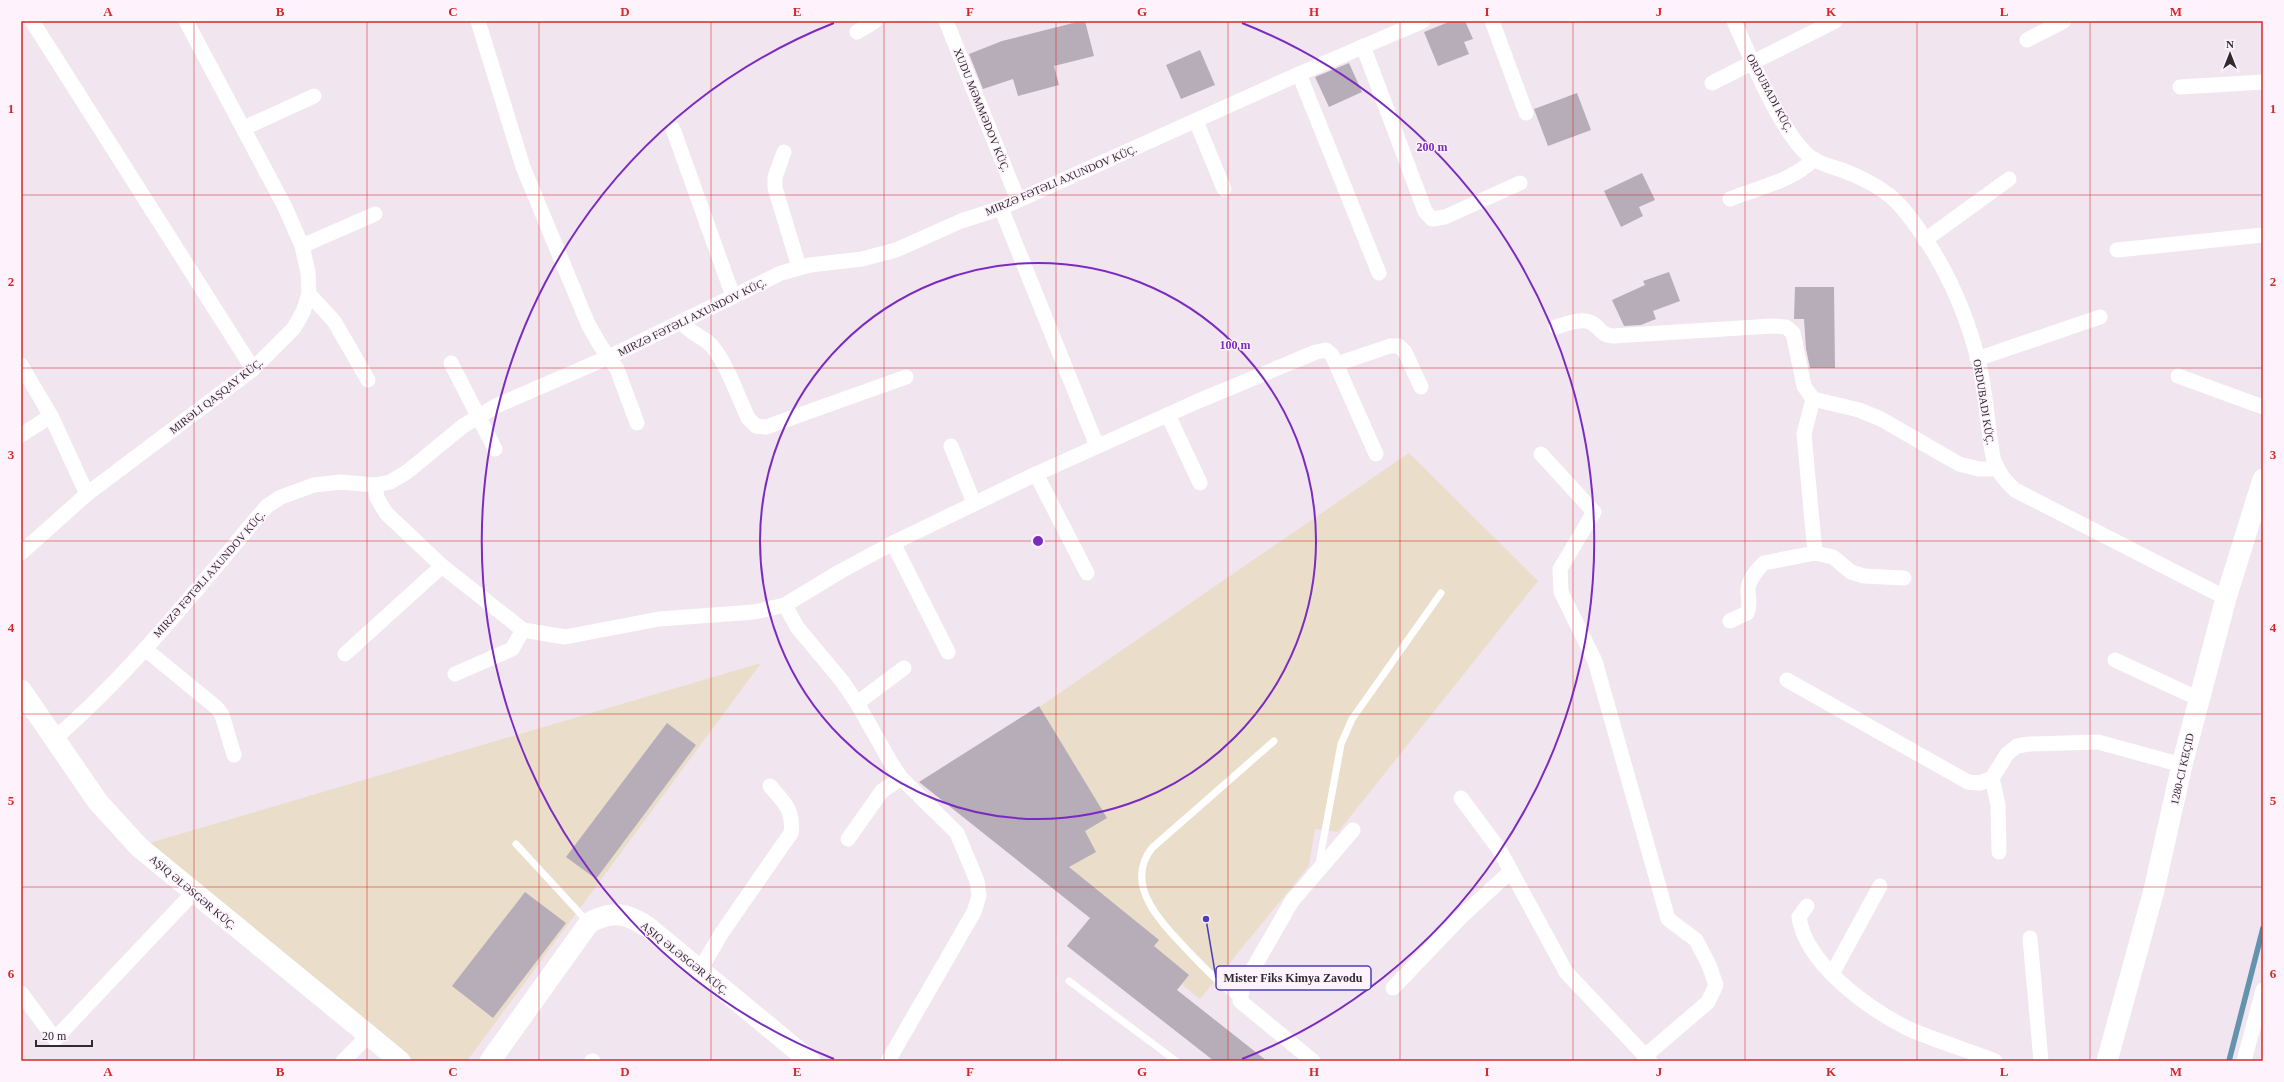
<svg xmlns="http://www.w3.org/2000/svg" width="2284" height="1082" font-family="'Times New Roman',serif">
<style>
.industrial{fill:#eadeca}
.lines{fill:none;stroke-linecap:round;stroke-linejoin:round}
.stream{stroke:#6493ae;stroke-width:5.5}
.building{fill:#b6adb9}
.lane{stroke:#fff;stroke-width:7}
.street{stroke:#fff;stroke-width:15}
.secondary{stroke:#fff;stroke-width:21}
.grid{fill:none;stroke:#d62828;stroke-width:1;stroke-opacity:0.55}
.ring{fill:none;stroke:#7b2cbf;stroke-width:2}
.labels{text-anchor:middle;stroke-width:3;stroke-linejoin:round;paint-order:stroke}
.street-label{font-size:11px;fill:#302b2f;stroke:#fef3fd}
.centre{fill:#7b2cbf;stroke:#fef3fd;stroke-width:2}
.ring-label{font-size:12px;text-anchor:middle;font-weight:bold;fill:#7b2cbf;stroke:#fef3fd;stroke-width:3;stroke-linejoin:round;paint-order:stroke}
.leader{fill:none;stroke:#4a3fb5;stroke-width:1.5}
.callout-dot{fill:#4a3fb5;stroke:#fef3fd;stroke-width:1.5}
.callout{fill:#fef3fd;stroke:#4a3fb5;stroke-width:1.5}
.callout-label{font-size:12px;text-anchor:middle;font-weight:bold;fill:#302b2f}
.neatline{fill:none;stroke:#d62828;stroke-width:1.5}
.grid-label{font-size:13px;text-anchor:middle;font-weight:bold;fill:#d62828}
</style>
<rect width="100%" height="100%" fill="#f1e5f0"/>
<g class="industrial">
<path d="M1409 453 1538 581 1338 832 1315 829 1309 866 1200 999 930 782Z"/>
<path d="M761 663 467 1061H415L146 844Z"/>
</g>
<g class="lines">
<path class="stream" d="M2229 1061 2263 928"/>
</g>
<g class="building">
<path d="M1081 21H1085L1094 56 1054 66 1059 85 1018 96 1013 79 983 89 969 54 1002 41Z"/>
<path d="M1451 21H1465L1473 39 1464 42 1469 54 1438 66 1424 32Z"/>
<path d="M1200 50 1215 85 1181 99 1166 65Z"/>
<path d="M1349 63 1362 92 1329 107 1315 77Z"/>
<path d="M1577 93 1591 130 1548 146 1534 109Z"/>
<path d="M1642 173 1655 200 1639 207 1643 216 1621 227 1604 191Z"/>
<path d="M1669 272 1680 301 1653 311 1656 319 1641 325 1624 326 1612 300 1645 285 1643 281Z"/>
<path d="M1795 287H1834L1835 368H1810L1806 349 1804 319H1794Z"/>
<path d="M1039 706 1107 818 1085 831 1096 852 1069 867 1159 940 1154 946 1189 975 1177 990 1267 1061H1214L1067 946 1090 918 919 782Z"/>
<path d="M667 723 696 745 596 879 566 857Z"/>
<path d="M525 892 566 923 493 1018 452 986Z"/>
</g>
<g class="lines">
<g class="lane">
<path d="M516 844 588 922"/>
<path d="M1319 864 1341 744 1352 719 1441 593"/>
<path d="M1069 981 1176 1061"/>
<path d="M1240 1001C1222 985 1205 969 1189 952 1164 925 1122 886 1152 848L1274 741"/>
</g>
<g class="street">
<path d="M32 21 253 369"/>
<path d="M478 21 523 167 588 324 600 345 617 369 637 423"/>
<path d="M946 21 1018 200"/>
<path d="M1492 21 1526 113"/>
<path d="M1734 21C1750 56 1783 139 1813 159 1821 164 1833 167 1842 170 1865 179 1888 190 1904 210 1939 253 1964 305 1978 359 1986 391 1987 425 1993 457 1998 472 2004 480 2015 490L2226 598"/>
<path d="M857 32 875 21"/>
<path d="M2027 40 2064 21"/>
<path d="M1363 46 1425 211 1432 219 1445 217 1520 183"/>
<path d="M1299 74 1379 273"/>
<path d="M1712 83 1835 21"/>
<path d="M2180 87 2263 82"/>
<path d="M1196 121 1224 189"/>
<path d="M244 128 314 96"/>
<path d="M673 129 733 296"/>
<path d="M784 152 775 177V188L799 267"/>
<path d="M1730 199C1757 188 1793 181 1814 159"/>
<path d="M1001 208 1097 446"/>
<path d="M1925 240 2009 179"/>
<path d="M302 246 375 214"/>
<path d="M2117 250 2263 235"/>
<path d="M309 294 334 321 368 380"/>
<path d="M681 322C691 334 704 337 712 346 727 364 738 397 748 418L756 426 766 427 906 377"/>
<path d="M1556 327C1566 324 1580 318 1590 322 1600 326 1599 335 1613 336L1772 326 1786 327 1793 333 1804 386 1813 399 1859 410 1881 419 1959 464 1979 469H1997"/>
<path d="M1977 359 2100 317"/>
<path d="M451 363 495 449"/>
<path d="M1337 364 1390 346H1399L1405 352 1421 387"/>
<path d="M21 365 51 416 87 494"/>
<path d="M2178 376 2263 407"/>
<path d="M1813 399 1804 434 1815 553"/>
<path d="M1168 415 1200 483"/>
<path d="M21 435 51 416"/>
<path d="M951 446 974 503"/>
<path d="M1541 454 1594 512 1560 569 1561 592 1595 661 1668 919 1696 940 1709 965 1716 985 1708 1002 1645 1056"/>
<path d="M1036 474 1087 573"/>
<path d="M375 485 377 498 386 513 442 566 523 630 565 637 659 619 754 612 785 605 841 571 893 543 1036 474 1196 402 1316 352 1326 350 1332 355 1376 454"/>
<path d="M893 543 948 652"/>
<path d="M21 553 87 494 253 369 294 328 303 312 309 294 308 272 302 246 285 207 186 21"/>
<path d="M785 605 797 627 842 681 857 703 891 763 901 778 957 833 977 881 979 896 974 912 888 1061"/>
<path d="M1730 621 1747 613C1751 604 1748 600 1748 591 1748 580 1756 571 1764 563L1815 553 1833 557 1851 572 1864 576 1904 578"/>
<path d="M145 649 217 708 222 715 234 755"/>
<path d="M345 654 442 566"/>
<path d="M2115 660 2199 699"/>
<path d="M455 674 512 649 523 630"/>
<path d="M1787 680 1968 782 1980 783 1992 778 2007 754 2017 746 2029 744 2098 742 2182 765"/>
<path d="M857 703 904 668"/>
<path d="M54 739C134 670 199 586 267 506L281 497 314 485 341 482 375 485 390 482 407 472 463 426 496 406 609 357 781 273 810 265 862 259 896 250 961 221 1001 208 1299 74 1423 21"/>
<path d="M1992 778 1998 805 1999 852"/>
<path d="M1461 798 1499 849 1566 972 1650 1061"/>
<path d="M848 839 882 791 901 778"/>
<path d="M1807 906 1799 917C1806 965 1869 1009 1909 1029 1937 1041 1967 1050 1995 1061"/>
<path d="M2030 938 2041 1061"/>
<path d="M700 970 721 934 791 833C794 810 784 802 770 786"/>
<path d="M1832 974 1880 886"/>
<path d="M1393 988 1461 917 1511 871"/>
<path d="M21 993 55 1039 193 893"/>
<path d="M343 1061 369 1035"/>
<path d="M592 1061H593"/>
<path d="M1313 1061 1240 1001 1243 986 1292 901 1353 830"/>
<path d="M2244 1061 2263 990"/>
</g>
<g class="secondary">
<path d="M21 690 98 802 139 847 400 1061"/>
<path d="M490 1061 589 923C612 910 628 913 649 928L810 1061"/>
<path d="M2107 1061 2154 890 2182 765 2226 598 2263 479"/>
</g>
</g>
<path class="grid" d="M194 21V1061M367 21V1061M539 21V1061M711 21V1061M884 21V1061M1056 21V1061M1228 21V1061M1400 21V1061M1573 21V1061M1745 21V1061M1917 21V1061M2090 21V1061M21 195H2263M21 368H2263M21 541H2263M21 714H2263M21 887H2263"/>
<g class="ring">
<circle cx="1038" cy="541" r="278"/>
<path d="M834 1059A557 557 0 0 1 834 23M1242 23A557 557 0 0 1 1242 1059"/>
</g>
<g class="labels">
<g class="street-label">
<text transform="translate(1770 93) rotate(62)" y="4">ORDUBADI KÜÇ.</text>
<text transform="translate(982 110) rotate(68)" y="4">XUDU MƏMMƏDOV KÜÇ.</text>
<text transform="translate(1061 180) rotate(-23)" y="4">MIRZƏ FƏTƏLI AXUNDOV KÜÇ.</text>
<text transform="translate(692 317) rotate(-26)" y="4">MIRZƏ FƏTƏLI AXUNDOV KÜÇ.</text>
<text transform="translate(216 396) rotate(-38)" y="4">MIRƏLI QAŞQAY KÜÇ.</text>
<text transform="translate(1984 402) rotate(81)" y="4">ORDUBADI KÜÇ.</text>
<text transform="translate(209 574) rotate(-49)" y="4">MIRZƏ FƏTƏLI AXUNDOV KÜÇ.</text>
<text transform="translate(2182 769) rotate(-77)" y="4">1280-CI KEÇID</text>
<text transform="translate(193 892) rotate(40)" y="4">AŞIQ ƏLƏSGƏR KÜÇ.</text>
<text transform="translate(685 958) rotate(39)" y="4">AŞIQ ƏLƏSGƏR KÜÇ.</text>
</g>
</g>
<circle cx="1038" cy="541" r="6" class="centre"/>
<g class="ring-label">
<text x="1432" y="151">200 m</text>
<text x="1235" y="349">100 m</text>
</g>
<path class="leader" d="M1206 919L1216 978"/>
<circle class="callout-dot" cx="1206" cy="919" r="4"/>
<rect class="callout" x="1216" y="966" width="155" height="24" rx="4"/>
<g class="callout-label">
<text x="1293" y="982">Mister Fiks Kimya Zavodu</text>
</g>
<rect width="2284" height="1082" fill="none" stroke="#fef3fd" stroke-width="44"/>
<g transform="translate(2230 54)" stroke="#fef3fd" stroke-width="3" paint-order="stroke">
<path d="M0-3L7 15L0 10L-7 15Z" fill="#302b2f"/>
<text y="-6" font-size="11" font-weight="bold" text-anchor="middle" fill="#302b2f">N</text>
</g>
<path d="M36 1040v6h56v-6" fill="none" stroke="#302b2f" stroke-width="2"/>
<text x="42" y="1040" font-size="12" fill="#302b2f" stroke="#fef3fd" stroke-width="3" paint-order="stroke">20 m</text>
<rect x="22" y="22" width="2240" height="1038" class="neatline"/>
<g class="grid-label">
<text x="108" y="16">A</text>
<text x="280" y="16">B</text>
<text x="453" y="16">C</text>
<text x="625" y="16">D</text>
<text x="797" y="16">E</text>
<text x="970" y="16">F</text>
<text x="1142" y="16">G</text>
<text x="1314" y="16">H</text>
<text x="1487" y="16">I</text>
<text x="1659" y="16">J</text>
<text x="1831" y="16">K</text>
<text x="2004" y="16">L</text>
<text x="2176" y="16">M</text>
<text x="11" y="113">1</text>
<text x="2273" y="113">1</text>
<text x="11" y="286">2</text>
<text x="2273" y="286">2</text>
<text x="11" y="459">3</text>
<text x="2273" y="459">3</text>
<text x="11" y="632">4</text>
<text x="2273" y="632">4</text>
<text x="11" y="805">5</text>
<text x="2273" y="805">5</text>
<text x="11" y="978">6</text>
<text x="2273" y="978">6</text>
<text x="108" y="1076">A</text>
<text x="280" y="1076">B</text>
<text x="453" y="1076">C</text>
<text x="625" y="1076">D</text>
<text x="797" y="1076">E</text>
<text x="970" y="1076">F</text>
<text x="1142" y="1076">G</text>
<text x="1314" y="1076">H</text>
<text x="1487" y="1076">I</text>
<text x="1659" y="1076">J</text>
<text x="1831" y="1076">K</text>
<text x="2004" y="1076">L</text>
<text x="2176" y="1076">M</text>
</g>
</svg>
